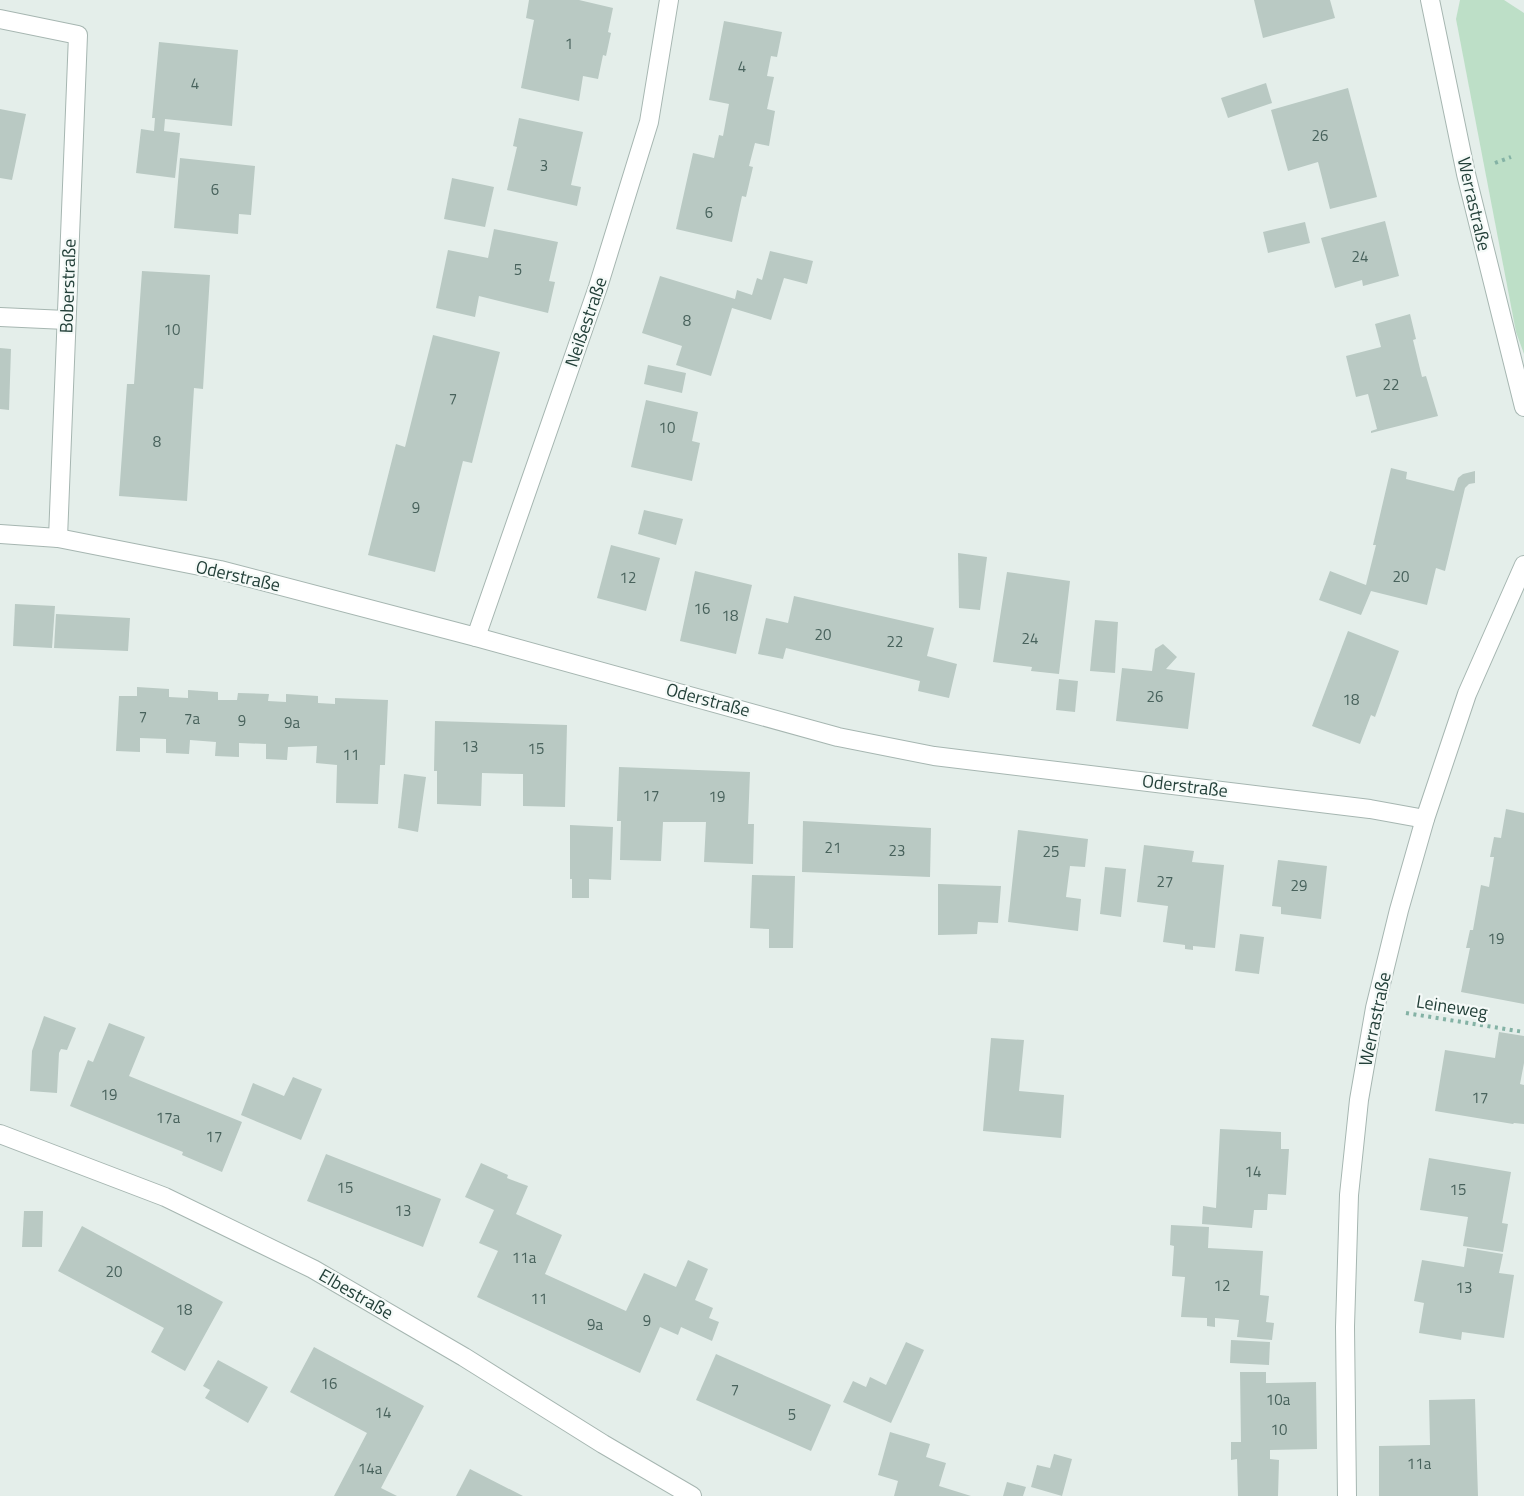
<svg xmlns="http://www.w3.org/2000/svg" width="1524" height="1496" font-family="'Titillium Web',sans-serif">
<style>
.green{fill:#bddfc7}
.building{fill:#b9c9c3}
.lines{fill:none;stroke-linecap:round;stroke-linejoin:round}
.minor-casing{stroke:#a6b6b1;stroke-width:20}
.path{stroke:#84b2a5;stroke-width:4;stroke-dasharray:3 4.5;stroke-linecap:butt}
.minor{stroke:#fff;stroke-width:18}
.labels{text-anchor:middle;stroke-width:4.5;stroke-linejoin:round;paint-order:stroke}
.number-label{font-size:15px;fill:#48625c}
.street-label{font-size:18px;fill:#234039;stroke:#f5faf8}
</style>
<rect width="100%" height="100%" fill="#e4eeea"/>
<path class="green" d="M1460 0H1504L1524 13V354L1516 332 1456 19Z"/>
<g class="building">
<path d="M529 0H579L613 8 608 32 611 33 606 56 603 55 598 79 583 76 579 101 521 88 534 20 526 18Z"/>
<path d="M1254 0H1330L1335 18 1263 38Z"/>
<path d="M724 21 782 32 777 57 771 56 767 76 774 77 767 109 775 111 769 146 755 143 749 166 753 167 746 197 742 196 732 242 676 229 693 153 714 158 719 135 723 136 729 104 709 100Z"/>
<path d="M159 42 238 50 232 126 165 119 164 131 180 133 175 178 136 173 141 129 154 131 155 118H152Z"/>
<path d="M1266 83 1272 103 1228 118 1221 98Z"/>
<path d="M1348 88 1377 197 1330 209 1318 162 1288 171 1271 110Z"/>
<path d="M0 109 26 114 12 180 0 178Z"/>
<path d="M519 118 583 132 571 185 581 187 577 206 507 190 517 147 513 146Z"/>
<path d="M180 158 255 166 251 215 239 214 238 234 174 228Z"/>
<path d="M452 178 494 187 485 227 444 219Z"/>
<path d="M1385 221 1399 276 1363 286 1362 280 1335 288 1321 238Z"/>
<path d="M1305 222 1310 243 1268 253 1263 232Z"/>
<path d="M494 229 558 242 549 281 555 282 548 313 479 296 475 317 436 308 448 250 488 258Z"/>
<path d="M770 251 813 261 807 284 784 278 771 320 732 308 711 376 676 365 682 346 642 333 660 276 735 299 737 290 752 295 757 278 762 280Z"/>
<path d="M142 271 210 275 203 389 194 388 187 501 119 496 127 384H134Z"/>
<path d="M1410 314 1416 339 1413 340 1422 377 1426 376 1438 416 1371 433V431L1377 429 1368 394 1356 397 1346 356 1381 347 1375 324Z"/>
<path d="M433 335 500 352 472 463 463 461 435 572 368 555 396 444 405 447Z"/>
<path d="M0 348 11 349 9 410 0 409Z"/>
<path d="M648 365 686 373 682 393 644 384Z"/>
<path d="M646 400 698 412 692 441 700 443 692 481 631 467Z"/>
<path d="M1391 468 1407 472 1406 479 1454 491 1458 478 1463 474 1475 471V483L1469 484 1465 488 1445 571 1436 568 1427 605 1371 591 1361 615 1319 600 1330 571 1366 585 1376 545H1373Z"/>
<path d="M644 510 683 519 676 545 638 534Z"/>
<path d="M611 545 660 558 646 611 597 598Z"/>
<path d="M958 553 987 557 980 610 959 608Z"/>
<path d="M695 571 752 585 736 654 680 641Z"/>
<path d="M1007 572 1070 581 1059 674 1031 671 1032 667 993 662Z"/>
<path d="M794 596 934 628 927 656 957 664 949 698 918 691 920 681 786 648 783 659 758 654 766 618 788 623Z"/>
<path d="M15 604 55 606 52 648 13 646Z"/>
<path d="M56 614 130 618 128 651 54 648Z"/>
<path d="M1095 620 1118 622 1115 673 1090 671Z"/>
<path d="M1348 631 1399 651 1375 717 1371 715 1360 744 1312 726Z"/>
<path d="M1163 644 1177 657 1166 669 1195 673 1188 729 1116 721 1122 668 1152 671 1155 649Z"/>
<path d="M1059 679 1078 681 1075 712 1056 710Z"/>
<path d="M137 687 169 689V697L188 698V690L218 692V700H237L238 693 269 694 268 701 286 702V694L318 696V703L335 704V698L388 700 385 765H380L378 804 336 803 337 765 316 763 317 746 288 747 287 760 266 759V744L239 743V757L215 756 216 742 190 740 189 754 166 753V739L140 738V752L116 751 119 696H137Z"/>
<path d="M435 721 567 725 565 807 523 806V774L482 773 481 806 437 804V771H434Z"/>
<path d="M619 767 750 772 748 824H754L753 864 704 862 706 822H663L661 861 620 860 621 821H617Z"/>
<path d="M404 774 426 777 418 832 398 828Z"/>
<path d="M1506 809 1524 813V1004L1461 992 1470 948H1466L1470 930H1473L1481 885 1489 887 1494 857H1490L1494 837 1501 838Z"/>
<path d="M803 821 931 828 930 877 802 872Z"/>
<path d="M570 825 613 827 611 880 589 879V898H572V879H570Z"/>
<path d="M1018 830 1088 839 1085 867 1070 866 1066 897 1081 899 1078 931 1008 922Z"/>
<path d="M1144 845 1194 851 1192 862 1224 865 1215 948 1193 946V950L1185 949V945L1163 942 1168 906 1137 902Z"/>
<path d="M1278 860 1327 866 1321 919 1281 914V907L1272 906Z"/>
<path d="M1105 867 1126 869 1121 917 1100 914Z"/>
<path d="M752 875 795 876 793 948H769V929L750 928Z"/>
<path d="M938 884 1001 886 998 923 978 922 977 934 938 935Z"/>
<path d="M1240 934 1264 937 1259 974 1235 971Z"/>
<path d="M44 1016 76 1028 67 1050 61 1049 59 1053 57 1093 30 1091 32 1051Z"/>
<path d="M109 1023 145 1037 129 1076 242 1122 222 1172 182 1155 183 1152 70 1106 88 1060 93 1062Z"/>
<path d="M1499 1032 1524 1036V1063L1520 1084 1524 1085V1124L1514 1123 1513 1124 1435 1111 1445 1050 1495 1058Z"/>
<path d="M991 1038 1024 1040 1019 1091 1064 1095 1061 1138 983 1131Z"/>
<path d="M293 1077 322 1089 301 1140 241 1115 253 1083 284 1096Z"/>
<path d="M1220 1129 1281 1132V1149H1289L1286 1195 1268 1194 1267 1210H1254L1252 1228 1202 1224 1203 1206 1216 1208Z"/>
<path d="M326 1154 441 1199 423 1247 307 1201Z"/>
<path d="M1429 1158 1511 1172 1502 1223 1508 1224 1503 1252 1463 1246 1468 1217 1420 1210Z"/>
<path d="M481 1163 508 1175 507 1178 528 1186 516 1214 562 1235 545 1274 626 1311 644 1273 676 1287 688 1260 708 1269 695 1300 713 1308 709 1318 719 1322 712 1341 681 1327 678 1335 660 1327 640 1373 477 1297 498 1251 479 1243 494 1210 465 1197Z"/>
<path d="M24 1211H43L42 1247H22Z"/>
<path d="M1171 1225 1209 1227 1208 1248 1263 1251 1260 1295 1269 1296 1266 1322 1274 1323 1272 1340 1237 1337 1239 1320 1215 1318V1327L1207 1326V1318L1181 1317 1185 1277 1172 1276 1174 1246 1170 1245Z"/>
<path d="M82 1226 223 1302 185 1371 151 1352 164 1328 58 1271Z"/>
<path d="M1467 1248 1503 1254 1499 1273 1514 1275 1504 1338 1462 1332 1461 1340 1419 1333 1424 1303 1414 1301 1422 1260 1464 1267Z"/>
<path d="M1231 1340 1270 1342 1269 1365 1230 1363Z"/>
<path d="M906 1342 924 1350 891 1423 843 1402 853 1381 866 1387 870 1377 886 1385Z"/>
<path d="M314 1347 424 1406 381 1488 397 1496H334L367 1433 290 1392Z"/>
<path d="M716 1354 831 1405 811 1451 696 1400Z"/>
<path d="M218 1360 268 1387 248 1423 205 1398 210 1390 203 1386Z"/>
<path d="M1240 1372H1266V1383L1316 1382 1317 1449 1270 1450V1459L1279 1460 1278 1496H1238L1237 1459 1231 1460V1442H1241Z"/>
<path d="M1475 1399 1478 1496H1379V1446L1430 1445 1429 1400Z"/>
<path d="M890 1432 930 1444 926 1457 946 1463 939 1486 971 1496H894L898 1481 878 1475Z"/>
<path d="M1054 1454 1072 1459 1062 1496 1031 1487 1037 1465 1050 1468Z"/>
<path d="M470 1469 523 1496H456Z"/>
<path d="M1007 1482 1026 1487 1023 1496H1003Z"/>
</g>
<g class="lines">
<g class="minor-casing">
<g id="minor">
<path d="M1430 0 1466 174 1524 407"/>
<path d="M0 19 78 35 58 538"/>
<path d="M0 317 66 320"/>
<path d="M0 534 58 538 220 570 476 637 838 737 934 756 1370 809 1425 819"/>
<path d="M476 637 598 287 649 122 669 0"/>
<path d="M0 1134 165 1197 313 1269 464 1357 603 1444 692 1496"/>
<path d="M1347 1496 1345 1327 1349 1195 1359 1100 1375 1008 1399 910 1425 819 1467 694 1524 565"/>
</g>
</g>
<g class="path">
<path d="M1495 163 1511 157"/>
<path d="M1406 1013 1524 1032"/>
</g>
<use href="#minor" class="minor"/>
</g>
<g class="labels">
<g class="number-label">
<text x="569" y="49">1</text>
<text x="742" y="72">4</text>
<text x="195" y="89">4</text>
<text x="1320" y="141">26</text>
<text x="544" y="171">3</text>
<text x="215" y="195">6</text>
<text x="709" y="218">6</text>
<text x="1360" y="262">24</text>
<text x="518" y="275">5</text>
<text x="687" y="326">8</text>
<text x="172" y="335">10</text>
<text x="1391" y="390">22</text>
<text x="453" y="404">7</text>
<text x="667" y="433">10</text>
<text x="157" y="447">8</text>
<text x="416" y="513">9</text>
<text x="1401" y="582">20</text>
<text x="628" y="583">12</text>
<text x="702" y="614">16</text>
<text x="730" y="621">18</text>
<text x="823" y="640">20</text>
<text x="1030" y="644">24</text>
<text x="895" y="647">22</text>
<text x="1155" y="702">26</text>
<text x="1351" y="705">18</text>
<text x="143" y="722">7</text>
<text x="192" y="724">7a</text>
<text x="242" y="726">9</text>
<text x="292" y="728">9a</text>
<text x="470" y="752">13</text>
<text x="536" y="754">15</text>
<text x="351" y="760">11</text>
<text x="651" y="801">17</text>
<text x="717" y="802">19</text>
<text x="833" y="853">21</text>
<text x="897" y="856">23</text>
<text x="1051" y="857">25</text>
<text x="1165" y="887">27</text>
<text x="1299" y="891">29</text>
<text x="1496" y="944">19</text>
<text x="109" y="1100">19</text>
<text x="1480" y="1103">17</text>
<text x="168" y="1123">17a</text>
<text x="214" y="1142">17</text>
<text x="1253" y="1177">14</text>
<text x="345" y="1193">15</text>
<text x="1458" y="1195">15</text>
<text x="403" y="1216">13</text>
<text x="524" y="1263">11a</text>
<text x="114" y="1277">20</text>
<text x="1222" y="1291">12</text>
<text x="1464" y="1293">13</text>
<text x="539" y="1304">11</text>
<text x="184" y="1315">18</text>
<text x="647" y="1326">9</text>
<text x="595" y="1330">9a</text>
<text x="329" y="1389">16</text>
<text x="735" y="1395">7</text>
<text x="1278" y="1405">10a</text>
<text x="383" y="1418">14</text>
<text x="792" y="1420">5</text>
<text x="1279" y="1435">10</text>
<text x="1419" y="1469">11a</text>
<text x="370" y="1474">14a</text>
</g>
<g class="street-label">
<text transform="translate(1474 204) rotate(77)" y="6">Werrastraße</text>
<text transform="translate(68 286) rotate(-88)" y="6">Boberstraße</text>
<text transform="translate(586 322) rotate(-71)" y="6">Neißestraße</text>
<text transform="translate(238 576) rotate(13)" y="6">Oderstraße</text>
<text transform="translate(708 700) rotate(15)" y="6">Oderstraße</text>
<text transform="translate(1185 786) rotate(7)" y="6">Oderstraße</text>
<text transform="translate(1452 1007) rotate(9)" y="6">Leineweg</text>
<text transform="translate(1375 1019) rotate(-78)" y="6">Werrastraße</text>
<text transform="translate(356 1294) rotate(30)" y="6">Elbestraße</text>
</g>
</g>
</svg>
